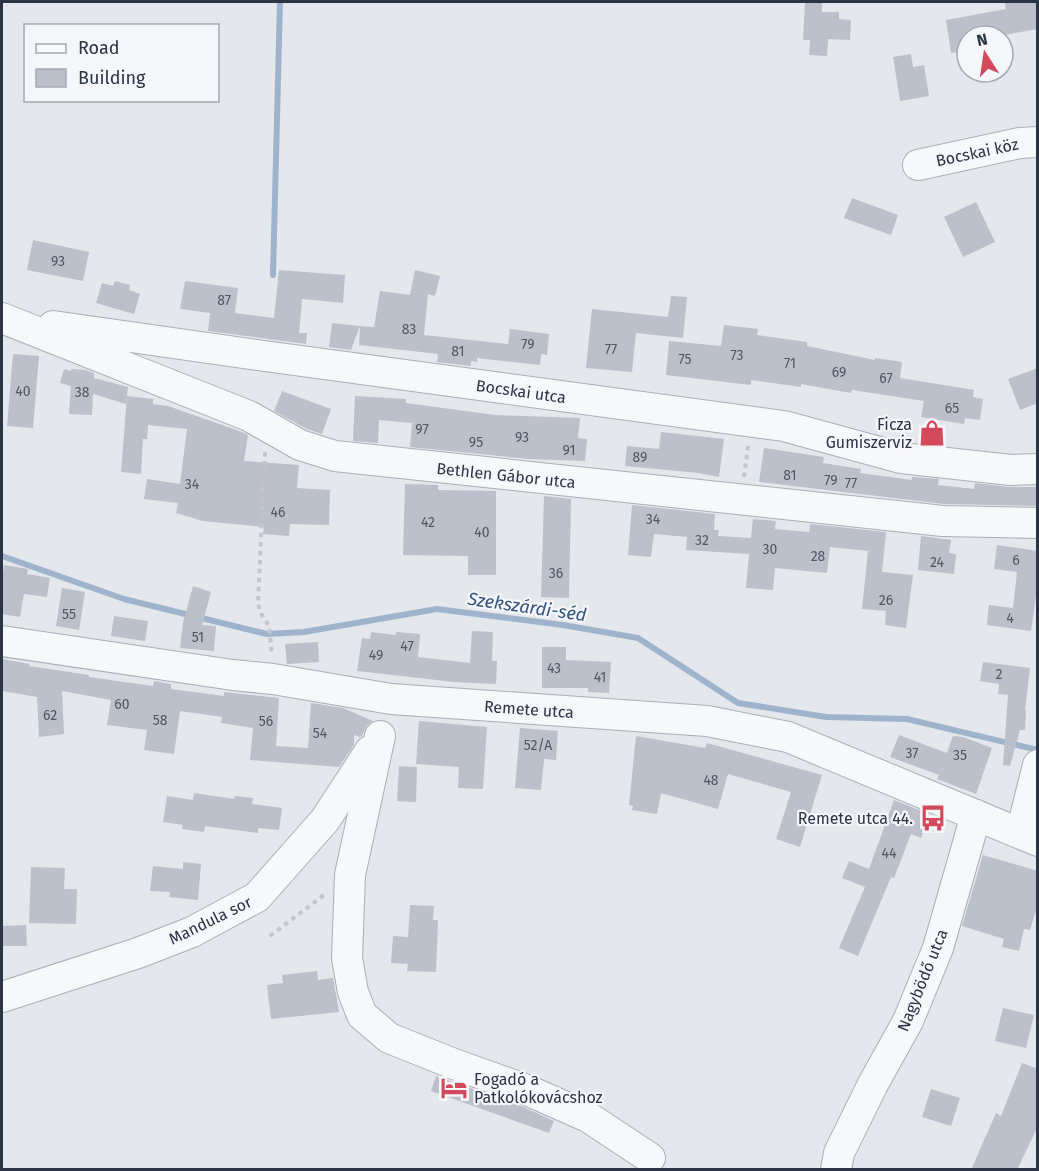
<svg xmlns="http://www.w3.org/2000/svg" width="1039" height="1171" font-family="'Fira Sans',sans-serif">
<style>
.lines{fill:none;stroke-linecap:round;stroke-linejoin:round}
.stream{stroke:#9fb4cc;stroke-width:6}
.building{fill:#bbc0ca}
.minor-casing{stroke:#a9aeb7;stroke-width:32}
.path{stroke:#c2c5cb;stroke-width:4;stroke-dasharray:4.5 4.5;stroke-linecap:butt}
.minor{stroke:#f7f8fa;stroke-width:30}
.labels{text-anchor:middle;stroke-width:4.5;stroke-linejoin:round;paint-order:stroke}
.number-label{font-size:14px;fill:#4f5766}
.street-label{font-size:16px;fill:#2b3445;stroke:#f4f6f9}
.poi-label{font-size:16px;fill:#2b3445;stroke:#f4f6f9;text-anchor:end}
.water-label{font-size:18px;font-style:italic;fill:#34527a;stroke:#f4f6f9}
</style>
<rect width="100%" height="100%" fill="#e4e7ec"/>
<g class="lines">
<g class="stream">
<path d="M273 275 280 2"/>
<path d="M2 556 124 599 267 634 304 632 437 609 563 625 638 638 738 703 826 717 907 719 1038 750"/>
</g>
</g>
<g class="building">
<path d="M805 2H822V12H839V19L851 20 850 40 828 39 827 56 809 55 810 40H803Z"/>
<path d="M1005 2H1038V29L998 36H967V50L951 53 946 20 1006 9Z"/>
<path d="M911 54 913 67 924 65 929 96 900 101 893 57Z"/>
<path d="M852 198 898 215 891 235 844 218Z"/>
<path d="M976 202 995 242 963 257 944 217Z"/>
<path d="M33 240 89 252 83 281 27 270Z"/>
<path d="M279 270 345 275 343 303 302 299 299 333H307L306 344 208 331 210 313 180 309 185 281 238 288 235 313 274 318Z"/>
<path d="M415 270 440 276 435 296 428 294 424 335 508 344 510 329 549 334 547 355 541 354 540 365 477 358V362L471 361V366L437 362 438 354 359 345 360 326 374 327 380 291 410 295Z"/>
<path d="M115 281 130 285 129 290 140 294 134 314 96 303 102 283 113 286Z"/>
<path d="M671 296 687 297 683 338 636 333 632 372 586 368 592 309 668 317Z"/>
<path d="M332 323 360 326 351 350 329 347Z"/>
<path d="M724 325 758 329 757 335 807 342V346L875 360V358L902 362 900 378 974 390 973 397 983 399 980 420 965 418 964 424 921 417 924 401 852 390 851 393 801 384V387L751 380V385L666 375 669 341 721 346Z"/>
<path d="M13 354 39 356 33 428 7 426Z"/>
<path d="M1038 368V403L1020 410 1008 379Z"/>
<path d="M64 369 71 371V369L85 370 94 373V378L128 387 126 404 93 394 92 415 69 414 71 386 60 383Z"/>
<path d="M282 391 331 409 322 434 307 429 274 411Z"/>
<path d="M127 396 153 399V404L168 406 242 432 248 435 244 461 299 465 297 488 330 490 329 525 290 524 289 536 263 534 264 527 203 521 176 513 178 503 144 499 147 479 180 484 187 429 148 425 147 439H143L141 474 121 472Z"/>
<path d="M355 396 406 399V403L495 415 580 418 578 438 587 439 585 461 529 459 410 447 412 423 379 420 378 443 353 441Z"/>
<path d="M661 432 724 439 719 477 699 473 625 466 627 446 659 449Z"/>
<path d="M764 448 824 457 823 463 861 469 860 473 912 480V477L939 479 938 485 974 489 975 483 1009 487H1038V506L944 504 759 482Z"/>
<path d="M405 484 438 485V490L496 491V575H468V556L403 555Z"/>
<path d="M544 496 571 499 569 598 541 597Z"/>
<path d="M632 505 715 514 714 530H719L718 536 751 538 753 519 776 521 775 529 809 532 810 524 886 532 882 572 913 575 906 628 885 625 886 611 862 609 868 551 830 547 827 573 775 568 773 590 746 588 749 554 686 550 687 537 654 534 651 557 628 555Z"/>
<path d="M921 536 951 540 949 553 956 554 954 574 918 570Z"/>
<path d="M997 545 1038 551V582L1031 631 987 625 989 605 1013 608 1017 572 994 569Z"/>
<path d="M4 565 28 569 27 574 50 578 47 597 24 594 20 617 2 614V581Z"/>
<path d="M193 586 211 592 202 625 216 626 214 651 180 648 183 623Z"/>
<path d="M62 588 85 592 79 630 56 626Z"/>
<path d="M114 616 148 621 145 641 111 636Z"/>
<path d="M472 631 493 632 492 661H497L496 684 454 682 357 671 362 638 370 639 371 632 396 635V632L420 634 418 657 470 663Z"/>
<path d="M318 642 319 662 287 664 285 644Z"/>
<path d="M542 647H566V660L611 662 609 693 588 692V688H542Z"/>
<path d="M2 659 30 664 29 666 89 675V677L153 686 154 681 171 684V689L224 696V692L279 698 276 746 308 748 311 703 343 708 373 721 367 725 362 736 360 737 354 735V745L339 767 250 760 253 728 221 723 222 717 180 711 174 754 144 750 147 730 107 725 111 700 62 691 64 734 39 737 37 697 2 691Z"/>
<path d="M983 662 1030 668 1025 711H1026L1025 730H1020L1010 766 1003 765 1008 695 998 694 999 684 980 681Z"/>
<path d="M419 721 487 727 483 789 458 788 459 767 416 764Z"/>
<path d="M520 728 558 731 556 760 544 759 541 790 515 788Z"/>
<path d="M899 735 947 753 953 736 963 737 992 748 976 794 937 779 939 775 890 757Z"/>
<path d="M636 736 705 748 707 743 822 775 800 847 776 839 791 792 728 774 718 809 661 793 657 814 632 810 633 806 629 805Z"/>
<path d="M399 766 417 767 416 802 397 801Z"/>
<path d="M194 793 234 799 235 796 253 798 252 804 282 808 279 830 258 828V833L205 826 204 832 182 829 183 825 163 822 167 796 193 800Z"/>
<path d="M894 800 929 814 921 838 911 834 894 878 891 877 858 956 839 948 865 887 842 878 849 861 869 869Z"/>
<path d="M983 855 1038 871V904L1030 930 1024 929 1019 951 1002 947 1004 939 962 926Z"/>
<path d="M183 862 201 864 198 900 169 897 170 892 150 891 153 866 183 869Z"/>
<path d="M31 867 65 868 64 889H77L76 924 29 923Z"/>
<path d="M410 905 434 906 433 920H438L436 972 407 971 408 964 391 963 393 936 408 937Z"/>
<path d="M26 925 27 946H2V926Z"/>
<path d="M317 971 318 980 333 978 339 1012 271 1019 267 985 283 983 282 975Z"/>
<path d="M1003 1008 1034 1015 1026 1048 995 1041Z"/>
<path d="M1022 1063 1038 1069V1126L1017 1170H971L996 1113 1001 1116Z"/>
<path d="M436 1076 521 1106 554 1121 549 1133 431 1091Z"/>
<path d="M931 1089 960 1098 951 1126 922 1117Z"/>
</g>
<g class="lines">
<g class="minor-casing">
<g id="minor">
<path d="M918 165 1020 143 1038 142"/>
<path d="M2 318 249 416 300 445 335 456 943 521 1038 523"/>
<path d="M53 326 257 355 784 426 901 458 1011 470 1038 469"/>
<path d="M2 641 233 675 273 679 391 699 707 721 788 737 1038 841"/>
<path d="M380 736 350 875 347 958 353 992 362 1015 389 1038 454 1064 527 1090 588 1117 650 1158"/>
<path d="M1021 833 1038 765"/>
<path d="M2 997 138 953 192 932 257 897 325 820 370 751"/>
<path d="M836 1170 839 1153 873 1084 908 1021 938 948 976 815"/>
</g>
</g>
<g class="path">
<path d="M265 452 258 603 260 612 269 626 272 654"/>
<path d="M744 477 748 446"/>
<path d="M270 936 324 895"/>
</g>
<use href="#minor" class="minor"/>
</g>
<defs>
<g id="shop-bare" transform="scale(2.07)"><path d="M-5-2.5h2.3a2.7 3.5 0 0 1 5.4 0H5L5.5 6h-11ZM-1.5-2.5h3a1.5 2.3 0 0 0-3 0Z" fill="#d1495b" stroke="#f4f6f9" stroke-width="2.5" paint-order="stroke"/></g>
<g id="bus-bare" transform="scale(2.07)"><path d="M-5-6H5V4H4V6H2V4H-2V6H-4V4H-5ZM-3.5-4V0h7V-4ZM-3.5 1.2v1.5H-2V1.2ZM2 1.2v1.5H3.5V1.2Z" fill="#d1495b" stroke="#f4f6f9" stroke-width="2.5" paint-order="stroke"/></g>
<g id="hotel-bare" transform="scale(2.07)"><path d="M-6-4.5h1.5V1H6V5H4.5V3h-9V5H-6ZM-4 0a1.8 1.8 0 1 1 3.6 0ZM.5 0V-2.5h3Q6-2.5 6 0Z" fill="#d1495b" stroke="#f4f6f9" stroke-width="2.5" paint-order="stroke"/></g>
</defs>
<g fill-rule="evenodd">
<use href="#shop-bare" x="932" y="433"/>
<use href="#bus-bare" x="933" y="818"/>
<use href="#hotel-bare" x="454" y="1088"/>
</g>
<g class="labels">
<g class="number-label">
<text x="58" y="266">93</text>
<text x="224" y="305">87</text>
<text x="409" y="334">83</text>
<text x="528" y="349">79</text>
<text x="611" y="354">77</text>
<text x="458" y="356">81</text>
<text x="737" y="360">73</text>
<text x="685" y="364">75</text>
<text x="790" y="368">71</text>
<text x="839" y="377">69</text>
<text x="886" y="383">67</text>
<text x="23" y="396">40</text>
<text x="82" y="397">38</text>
<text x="952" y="413">65</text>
<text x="422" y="434">97</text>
<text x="522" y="442">93</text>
<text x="476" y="447">95</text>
<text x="569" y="455">91</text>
<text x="640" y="462">89</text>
<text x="790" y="480">81</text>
<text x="831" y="485">79</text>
<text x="851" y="488">77</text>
<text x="192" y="489">34</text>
<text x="278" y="517">46</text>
<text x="653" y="524">34</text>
<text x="428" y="527">42</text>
<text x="482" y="537">40</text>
<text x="702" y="545">32</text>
<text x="770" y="554">30</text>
<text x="818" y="561">28</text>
<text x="1016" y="565">6</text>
<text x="937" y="567">24</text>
<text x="556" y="578">36</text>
<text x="886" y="605">26</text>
<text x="69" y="619">55</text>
<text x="1010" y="623">4</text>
<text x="198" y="642">51</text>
<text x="407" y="651">47</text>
<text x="376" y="660">49</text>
<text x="554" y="673">43</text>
<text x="999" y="679">2</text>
<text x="600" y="682">41</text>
<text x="122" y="709">60</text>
<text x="50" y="720">62</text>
<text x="160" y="725">58</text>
<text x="266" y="726">56</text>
<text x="320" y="738">54</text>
<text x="538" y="750">52/A</text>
<text x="912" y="758">37</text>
<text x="960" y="760">35</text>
<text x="711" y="785">48</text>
<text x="889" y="858">44</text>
</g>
<g class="street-label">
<text transform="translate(977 152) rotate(-12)" y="6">Bocskai köz</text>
<text transform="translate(521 391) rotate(8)" y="6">Bocskai utca</text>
<text transform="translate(506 475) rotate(6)" y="6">Bethlen Gábor utca</text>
<text transform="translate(529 709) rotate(4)" y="6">Remete utca</text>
<text transform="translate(210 920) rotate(-26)" y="6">Mandula sor</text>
<text transform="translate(922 980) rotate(-68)" y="6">Nagybödő utca</text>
</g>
<g class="poi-label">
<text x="912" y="430">Ficza<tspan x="912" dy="18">Gumiszerviz</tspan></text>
<text x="913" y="824">Remete utca 44.</text>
<text x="474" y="1085" text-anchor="start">Fogadó a<tspan x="474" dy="18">Patkolókovácshoz</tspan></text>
</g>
<g class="water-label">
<text transform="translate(527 607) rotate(8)" y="6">Szekszárdi-séd</text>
</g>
</g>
<rect width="1039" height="1171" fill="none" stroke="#2b3445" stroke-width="6"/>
<rect x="24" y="24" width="195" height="78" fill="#f4f6f9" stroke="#a4a8b1" stroke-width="1.5"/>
<rect x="36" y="44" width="30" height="9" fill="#f7f8fa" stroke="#a4a8b1" stroke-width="1.5"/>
<text x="78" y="54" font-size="18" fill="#2b3445">Road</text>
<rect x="36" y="69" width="30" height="18" fill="#bbc0ca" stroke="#a4a8b1" stroke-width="1.5"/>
<text x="78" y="84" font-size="18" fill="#2b3445">Building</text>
<g transform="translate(985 54) rotate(348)"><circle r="28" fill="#f4f6f9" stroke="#a4a8b1" stroke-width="1.5"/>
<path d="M0-4.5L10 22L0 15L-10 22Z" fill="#d1495b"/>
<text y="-9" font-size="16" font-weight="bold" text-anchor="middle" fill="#2b3445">N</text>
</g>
</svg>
